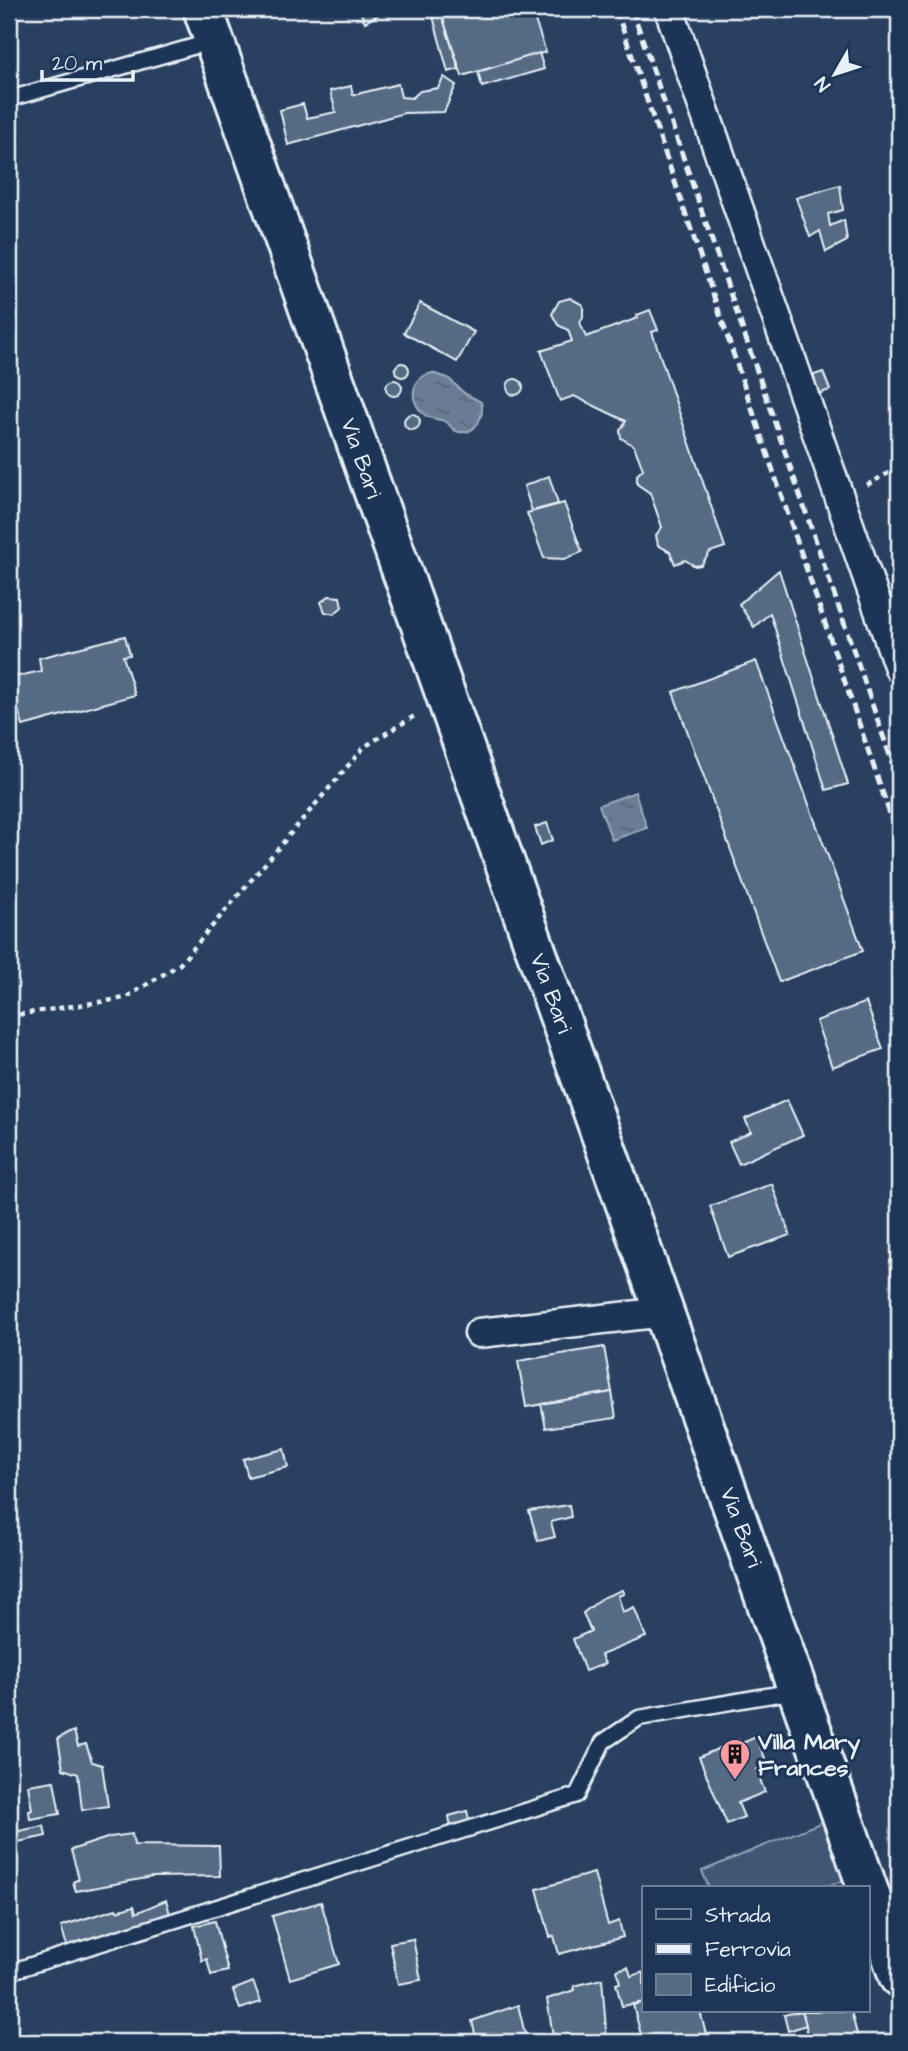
<svg xmlns="http://www.w3.org/2000/svg" width="908" height="2051" font-family="'Architects Daughter',sans-serif">
<style>
.green{fill:#415774;stroke:#94a4b6;stroke-width:2}
.water{fill:url(#water-ripples);stroke:#9dabbd;stroke-width:2}
.building{fill:#556a83;stroke:#e8f1f8;stroke-width:2}
.lines{fill:none;stroke-linecap:round;stroke-linejoin:round}
.service-casing{stroke:#e8f1f8;stroke-width:19}
.minor-casing{stroke:#e8f1f8;stroke-width:33}
.secondary-casing{stroke:#e8f1f8;stroke-width:44}
.path{stroke:#e8f1f8;stroke-width:4.5;stroke-dasharray:5 5;stroke-linecap:butt}
.service{stroke:#1d3557;stroke-width:14}
.minor{stroke:#1d3557;stroke-width:28}
.secondary{stroke:#1d3557;stroke-width:38}
.rail{stroke:#e8f1f8;stroke-width:5;stroke-dasharray:10 5;stroke-linecap:butt}
.labels{text-anchor:middle;stroke-width:6;stroke-linejoin:round;paint-order:stroke}
.street-label{font-size:23px;fill:#e8f1f8;stroke:#1d3557}
.poi-label{font-size:23px;font-weight:bold;fill:#e8f1f8;stroke:#1d3557;text-anchor:start}
</style>
<defs>
<pattern id="water-ripples" width="26" height="14" patternUnits="userSpaceOnUse" patternTransform="scale(1.75)"><rect width="26" height="14" fill="#6b7c95"/><path d="M2 4q2-2 4 0t4 0M15 11q2-2 4 0t4 0" fill="none" stroke="#5a6573"/></pattern>
</defs>
<rect width="100%" height="100%" fill="#294061"/>
<filter id="ink" filterUnits="userSpaceOnUse"><feTurbulence type="fractalNoise" baseFrequency=".0143" numOctaves="2"/><feDisplacementMap in="SourceGraphic" scale="14" xChannelSelector="R" yChannelSelector="G"/><feConvolveMatrix kernelMatrix="1 2 1 2 8 2 1 2 1" color-interpolation-filters="sRGB"/></filter>
<g filter="url(#ink)">
<path class="green" d="M822 1822 845 1880 821 1888H709L702 1871Z"/>
<g class="water">
<path d="M432 373 448 378 464 393 481 402C485 415 476 435 459 432 452 431 451 425 446 422 439 418 432 420 425 415 408 402 410 378 432 373Z"/>
<path d="M635 792 647 828 612 840 599 805Z"/>
</g>
<g class="building">
<path d="M359 9H389L365 22Z"/>
<path d="M431 9H440L459 69 448 72Z"/>
<path d="M440 9H531L546 52 462 76Z"/>
<path d="M539 53 544 69 482 87 478 72Z"/>
<path d="M444 77 456 85 444 112 404 113 288 145 280 110 303 104 307 118 336 112 330 91 351 86 353 95 398 84 401 97 412 98 420 91 438 88Z"/>
<path d="M840 185 843 210 828 214 830 226 844 220 847 241 826 252 820 231 810 237 796 198Z"/>
<path d="M570 298 583 305V317L580 323 586 337 638 318 637 315 650 310 658 330 652 332 725 547 710 552 701 565 695 566 685 560 675 564 670 552 658 545 656 535 662 527 650 493 637 484V475L643 469 634 446 621 438 620 431 626 421 574 396 560 401 541 351 572 341 568 330 558 325 552 314 559 301Z"/>
<path d="M420 303 474 332 457 362 404 333Z"/>
<circle cx="402" cy="370" r="7"/>
<path d="M823 372 830 390 818 394 811 376Z"/>
<circle cx="515" cy="387" r="8"/>
<circle cx="394" cy="388" r="8"/>
<circle cx="412" cy="422" r="8"/>
<path d="M549 476 558 504 532 511 524 486Z"/>
<path d="M564 503 582 552 565 559 544 558 527 513Z"/>
<path d="M779 570 848 784 826 790 770 613 754 627 739 604Z"/>
<path d="M329 596 340 597 342 607 334 614 325 612 321 602Z"/>
<path d="M125 636 130 655 123 656 135 695 23 726 9 678 41 671 39 658Z"/>
<path d="M756 661 863 951 779 982 673 692Z"/>
<path d="M547 823 553 840 541 845 535 827Z"/>
<path d="M866 1002 883 1049 832 1067 816 1021Z"/>
<path d="M787 1100 803 1135 739 1164 729 1142 751 1132 745 1119Z"/>
<path d="M772 1184 790 1235 728 1257 710 1206Z"/>
<path d="M899 1260V1332L890 1261Z"/>
<path d="M604 1347 612 1392 526 1407 518 1361Z"/>
<path d="M612 1392 616 1418 546 1428 541 1404Z"/>
<path d="M284 1449 288 1467 248 1477 243 1459Z"/>
<path d="M569 1505 571 1517 551 1522 555 1537 538 1541 529 1511Z"/>
<path d="M622 1590 624 1594 618 1596 623 1612 634 1607 646 1637 601 1655 605 1664 585 1671 573 1639 591 1631 583 1613 602 1598Z"/>
<path d="M74 1731 78 1746 86 1744 92 1762 102 1765 108 1806 82 1810 78 1774 63 1769 58 1738Z"/>
<path d="M756 1737 768 1765 756 1770 765 1792 738 1803 744 1817 727 1824 699 1757 738 1740 740 1744Z"/>
<path d="M54 1781 60 1814 30 1819 29 1811 32 1810 28 1785Z"/>
<path d="M467 1811 470 1824 451 1829 449 1816Z"/>
<path d="M44 1826 46 1836 9 1844V1833Z"/>
<path d="M132 1834 134 1845 219 1846 220 1876 152 1877 76 1891 73 1882 79 1879 71 1850 110 1837Z"/>
<path d="M594 1873 608 1925 619 1921 623 1937 559 1954 554 1936 550 1937 537 1889Z"/>
<path d="M166 1900 170 1914 64 1949 67 1946 61 1926 116 1909 117 1911 134 1906 136 1913Z"/>
<path d="M321 1902 339 1964 290 1979 272 1916Z"/>
<path d="M215 1921 228 1971 211 1975 207 1959 202 1961 194 1926Z"/>
<path d="M413 1939 421 1980 398 1984 390 1943Z"/>
<path d="M628 1967 631 1976 644 1972V2002L622 2006 616 1984 620 1983 617 1970Z"/>
<path d="M602 1979 607 2042H554L547 1999 575 1990 574 1986Z"/>
<path d="M253 1982 261 2002 240 2009 233 1990Z"/>
<path d="M644 2002V2011H700L708 2042H643L633 2005Z"/>
<path d="M518 2005 527 2042H477L472 2021Z"/>
<path d="M802 2011H851L859 2042H810Z"/>
<path d="M802 2011 806 2025 788 2031 784 2015Z"/>
</g>
<g class="lines">
<g class="service-casing">
<g id="service">
<path d="M9 99 213 41"/>
<path d="M9 1972 577 1795 603 1742 639 1718 795 1691"/>
</g>
</g>
<g class="minor-casing">
<g id="minor">
<path d="M669 9 899 668"/>
<path d="M479 1333 665 1312"/>
</g>
</g>
<g class="secondary-casing">
<path id="secondary" d="M203 9 899 1977"/>
</g>
<g class="path">
<path d="M867 485 899 467"/>
<path d="M9 1016 125 998 180 964 364 747 416 715"/>
</g>
<use href="#service" class="service"/>
<use href="#minor" class="minor"/>
<use href="#secondary" class="secondary"/>
<g class="rail">
<path d="M616 9 899 841"/>
<path d="M632 9 899 782"/>
</g>
</g>
</g>
<defs>
<g id="building-pin" transform="scale(1.575)"><path d="M0 17L-7.5 6A9.5 9.5 0 1 1 7.5 6Z" fill="#ff9aa2" stroke="#1d3557"/><path d="M-4-6H4V6H1V3H-1V6H-4ZM-2.5-4.3h1.7v1.8h-1.7ZM.8-4.3h1.7v1.8H.8ZM-2.5-1h1.7V.8h-1.7ZM.8-1h1.7V.8H.8Z" fill="#111"/></g>
</defs>
<g fill-rule="evenodd">
<use href="#building-pin" x="735" y="1754"/>
</g>
<g class="labels">
<g class="street-label">
<text transform="translate(362 458) rotate(71)" y="8">Via Bari</text>
<text transform="translate(552 993) rotate(70)" y="8">Via Bari</text>
<text transform="translate(742 1527) rotate(70)" y="8">Via Bari</text>
</g>
<g class="poi-label">
<text x="758" y="1749">Villa Mary<tspan x="758" dy="26">Frances</tspan></text>
</g>
</g>
<rect width="908" height="2051" fill="none" stroke="#1d3557" stroke-width="35"/>
<rect x="18" y="18" width="873" height="2016" fill="none" stroke="#e8f1f8" stroke-width="2.5" filter="url(#ink)"/>
<rect x="642" y="1886" width="228" height="126" fill="#1d3557" stroke="#6e8097" stroke-width="2"/>
<rect x="656" y="1909" width="35" height="10" fill="#1d3557" stroke="#6e8097" stroke-width="2"/>
<text x="705" y="1922" font-size="21" fill="#e8f1f8">Strada</text>
<rect x="656" y="1944" width="35" height="10" fill="#e8f1f8" stroke="#6e8097" stroke-width="2"/>
<text x="705" y="1956" font-size="21" fill="#e8f1f8">Ferrovia</text>
<rect x="656" y="1974" width="35" height="21" fill="#556a83" stroke="#6e8097" stroke-width="2"/>
<text x="705" y="1992" font-size="21" fill="#e8f1f8">Edificio</text>
<g transform="translate(835 74) rotate(231)" stroke="#1d3557" stroke-width="5" paint-order="stroke">
<path d="M0-5L12 26L0 18L-12 26Z" fill="#e8f1f8"/>
<text y="-10" font-size="19" font-weight="bold" text-anchor="middle" fill="#e8f1f8">N</text>
</g>
<path d="M42 70v10h91v-10" fill="none" stroke="#e8f1f8" stroke-width="3.5"/>
<text x="52" y="70" font-size="21" fill="#e8f1f8" stroke="#1d3557" stroke-width="5" paint-order="stroke">20 m</text>
</svg>
